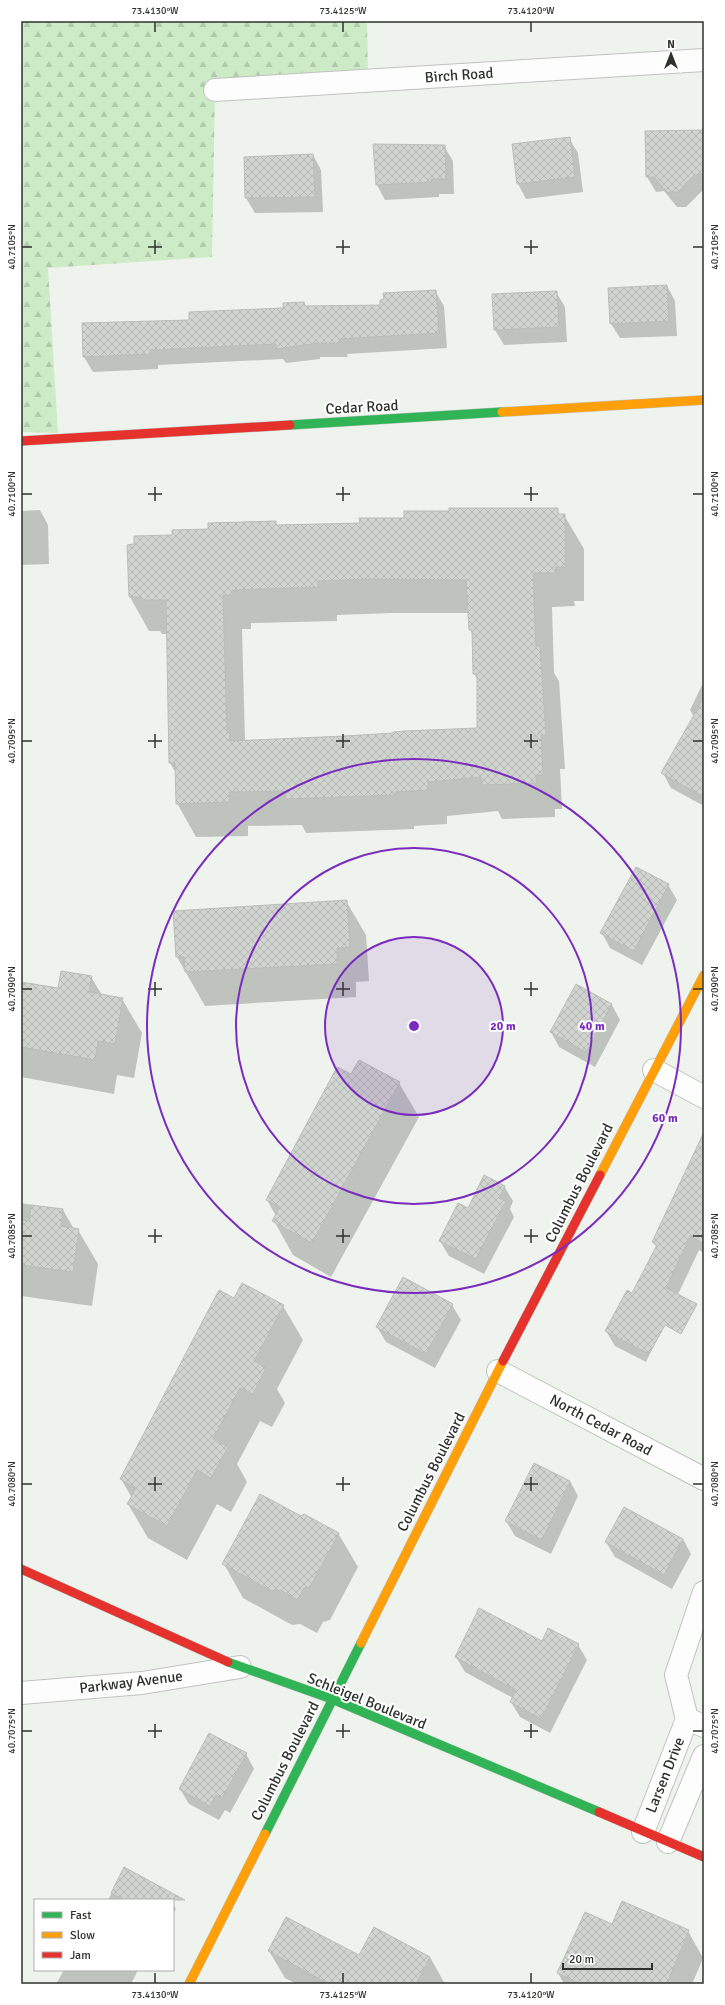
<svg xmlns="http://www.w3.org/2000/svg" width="725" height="2005" font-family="Signika,sans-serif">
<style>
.forest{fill:url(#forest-firs)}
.shadow{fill:#0003;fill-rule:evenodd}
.building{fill:url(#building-cross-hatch);stroke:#babeb9;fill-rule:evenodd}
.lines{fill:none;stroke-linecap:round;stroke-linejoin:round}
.street-casing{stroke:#bfc3be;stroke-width:24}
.fast-casing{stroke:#bfc3be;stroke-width:10}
.slow-casing{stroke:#bfc3be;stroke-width:10}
.jam-casing{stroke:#bfc3be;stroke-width:10}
.street{stroke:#fcfdfc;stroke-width:22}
.fast{stroke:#30b455;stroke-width:9}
.slow{stroke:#ff9f0a;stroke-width:9}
.jam{stroke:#e5322d;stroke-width:9}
.ticks{fill:none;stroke:#2e322d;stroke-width:1.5}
.ring{fill:none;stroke:#7b2cbf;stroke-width:2}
.labels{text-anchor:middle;stroke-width:4;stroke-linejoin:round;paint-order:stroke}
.street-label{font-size:15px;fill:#2e322d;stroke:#fff}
.centre{fill:#7b2cbf;stroke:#fff;stroke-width:2}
.ring-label{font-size:12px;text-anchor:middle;font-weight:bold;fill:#7b2cbf;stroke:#fff;stroke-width:4;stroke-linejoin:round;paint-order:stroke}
.neatline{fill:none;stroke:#2e322d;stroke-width:1.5}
.ticks-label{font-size:10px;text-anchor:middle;fill:#2e322d}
</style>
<defs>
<pattern id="forest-firs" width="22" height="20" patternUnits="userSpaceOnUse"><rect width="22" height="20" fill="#ceebc8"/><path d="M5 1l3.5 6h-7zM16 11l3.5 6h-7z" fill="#b1caac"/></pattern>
<pattern id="building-cross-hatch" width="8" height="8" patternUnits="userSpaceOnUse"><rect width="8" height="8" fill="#d1d5d0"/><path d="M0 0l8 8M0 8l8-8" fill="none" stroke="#b4b7b3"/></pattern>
</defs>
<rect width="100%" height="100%" fill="#eef4ed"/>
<path class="forest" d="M21 21H367L368 81 215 90 212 257 48 268 58 433 21 432Z"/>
<g class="shadow">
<path d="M704 130V189L686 207H677L664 191 656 192 647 177Z"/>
<path d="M569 138 578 153 583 192 526 199 518 184 513 145Z"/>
<path d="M374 145 444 146 453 161 454 194H439V197L385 200 377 185Z"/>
<path d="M313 155 321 170 323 212 255 213 246 198Z"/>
<path d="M667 286 675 301 677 336 620 338 611 324Z"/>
<path d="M435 291 444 306 447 348 347 354 348 357H320V359L286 363 283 359 158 365V369L93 372 84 357 190 321 284 309 304 303 306 307 381 306Z"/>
<path d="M556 292 565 307 567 342 504 345 495 330Z"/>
<path d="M557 509 560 515H564L584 549V601H574L575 606 552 607 554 673 559 681 565 769H560L562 809H555V817L502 819 498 811 447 816V824L414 826V829L306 833 302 825 248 826V836L196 837 177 803 176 773 170 763 168 634H162L160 631H149L130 597 128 546 209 530 275 522 278 526 361 524 405 519ZM392 613H469L470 629 473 636 474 674 478 680V729L245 741 242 629H251V623L337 621V615Z"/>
<path d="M40 510 48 525 49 564 21 565V511Z"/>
<path d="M704 681V806L671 788 663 773 694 717 690 710Z"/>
<path d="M668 885 677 900 642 965 610 948 602 933Z"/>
<path d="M346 901 366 935 369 981 356 982V997L205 1006 177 957Z"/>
<path d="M91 977 102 995 122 999 142 1033 134 1078 117 1075 114 1094 21 1077V983L59 989Z"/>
<path d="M576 986 612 1005 620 1020 595 1067 559 1047 551 1032Z"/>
<path d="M351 1076 399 1083 419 1117 331 1277 293 1255 274 1221 276 1216 267 1200Z"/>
<path d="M704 1152V1253L699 1250 646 1362 615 1346 606 1331 633 1294 657 1248 653 1242Z"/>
<path d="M504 1186 513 1201 510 1209 514 1217 484 1274 449 1256 440 1241 469 1209Z"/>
<path d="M21 1203 63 1210 74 1229 78 1230 98 1264 92 1306 21 1296Z"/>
<path d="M404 1279 452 1305 461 1320 435 1368 386 1342 377 1327Z"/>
<path d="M242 1285 283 1306 303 1340 277 1389 285 1403 272 1427 260 1421 237 1464 247 1482 231 1512 217 1504 187 1560 148 1538 128 1504 132 1498 121 1479 219 1291 235 1299Z"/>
<path d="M570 1481 578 1496 551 1554 515 1536 506 1521Z"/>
<path d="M301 1517 338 1533 358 1567 330 1620 323 1622 317 1633 300 1624 292 1625 243 1598 224 1564Z"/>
<path d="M683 1539 691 1554 672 1589 615 1557 606 1542Z"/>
<path d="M542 1642 578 1645 587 1660 550 1733 520 1717 511 1702 513 1698 465 1672 456 1657Z"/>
<path d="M246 1754 254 1769 230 1813 225 1810 219 1820 189 1804 180 1789Z"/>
<path d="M125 1868 171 1900H108Z"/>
<path d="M173 1904 176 1909 173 1914Z"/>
<path d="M612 1925 688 1931 703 1958 693 1982 694 1984H564L558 1973Z"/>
<path d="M269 1951 359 1957H430L445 1984H297L285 1978Z"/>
<path d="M64 1970H138L131 1984H56Z"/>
</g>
<g class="building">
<path d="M704 130V174L694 175 678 192H667L654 177H646L645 131Z"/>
<path d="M570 137 575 177 517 184 512 144Z"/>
<path d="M373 144 445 145 446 179H431V182L376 185Z"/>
<path d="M313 154 315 197 245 198 244 157Z"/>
<path d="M667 285 669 321 610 324 608 288Z"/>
<path d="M436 290 439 333 339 339 340 343H312V344L276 349V344L150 350V354L83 357 82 323 189 320V312L283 308V303L304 302 305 306 380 305V300L384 299 383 293Z"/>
<path d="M557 291 559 327 494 330 492 294Z"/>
<path d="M449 508H558V514H565V567H555L556 573H533L536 646H540L546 735H541L543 775H536V783L482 785 481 777 428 782V790L395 792V795L286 799 285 791 229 792V802L176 804 175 763H169L166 600H141V597H129L127 545 134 544V536L172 535V530L208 529V523L276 521V525L360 523 359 518H404V511H449ZM372 579 466 580 469 630H472L473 674H477V728L405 731 393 732V733L345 736 230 741V733H227L223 595H232V590L318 587V581Z"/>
<path d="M704 697V797L661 773Z"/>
<path d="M636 867 669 884 634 951 600 933Z"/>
<path d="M347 900 350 947 337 948V964L185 972 184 957H176L173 911Z"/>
<path d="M61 971 92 976 89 992 123 998 115 1044 98 1041 95 1060 21 1047V982L58 988Z"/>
<path d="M576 984 612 1004 586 1052 550 1032Z"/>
<path d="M359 1060 400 1082 312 1243 272 1221 280 1207 266 1200 337 1067 351 1074Z"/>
<path d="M704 1132V1244L690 1236 666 1288 697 1304 681 1334 665 1325 649 1354 605 1331 627 1290 632 1293 657 1245 652 1242Z"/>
<path d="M484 1175 505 1186 499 1198 506 1201 476 1259 439 1241 458 1203 468 1208Z"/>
<path d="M31 1205 63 1209 61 1226 79 1229 73 1272 21 1265V1220L29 1221Z"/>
<path d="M403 1277 453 1304 426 1354 376 1327Z"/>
<path d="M242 1283 284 1305 254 1361 266 1368 253 1394 240 1388 213 1439 228 1447 211 1478 197 1470 167 1526 127 1504 136 1488 120 1479 219 1290 234 1298Z"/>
<path d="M534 1463 570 1481 542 1540 505 1521Z"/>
<path d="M260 1494 301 1516 304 1514 339 1533 310 1587 304 1588 298 1600 280 1590 272 1591 222 1564Z"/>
<path d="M624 1507 683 1539 664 1575 605 1542Z"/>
<path d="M479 1608 542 1641 548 1628 579 1644 541 1719 510 1702 516 1690 455 1657Z"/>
<path d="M209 1733 247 1753 222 1798 216 1795 210 1806 179 1789Z"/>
<path d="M124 1867 185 1900H124L111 1893Z"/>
<path d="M622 1901 689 1930 667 1984H581L557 1973 585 1912 612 1924Z"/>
<path d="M286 1917 359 1955 374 1927 430 1957 416 1984H329L268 1951Z"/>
</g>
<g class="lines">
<g class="street-casing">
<g id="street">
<path d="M215 90 704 60"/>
<path d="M654 1070 704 1097"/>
<path d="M498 1371 704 1479"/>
<path d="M21 1693 142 1683 240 1667"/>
<path d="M687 1719 704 1726"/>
<path d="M643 1832 687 1719 676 1675 704 1592"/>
<path d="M668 1842 704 1756"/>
</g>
</g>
<g class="fast-casing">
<g id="fast">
<path d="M290 425 502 412"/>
<path d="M228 1662 332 1699 599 1812"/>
<path d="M265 1834 361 1643"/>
</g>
</g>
<g class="slow-casing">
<g id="slow">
<path d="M502 412 704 400"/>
<path d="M600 1175 704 975"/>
<path d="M361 1643 503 1361"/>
<path d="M189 1984 265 1834"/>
</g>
</g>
<g class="jam-casing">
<g id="jam">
<path d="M21 441 290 425"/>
<path d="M503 1361 600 1175"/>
<path d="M21 1569 228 1662"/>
<path d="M599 1812 704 1857"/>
</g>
</g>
<use href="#street" class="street"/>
<use href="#fast" class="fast"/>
<use href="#slow" class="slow"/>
<use href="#jam" class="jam"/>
</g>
<path class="ticks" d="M155 22V32M343 22V32M531 22V32M155 240V254M343 240V254M531 240V254M22 247H32M148 247H162M336 247H350M524 247H538M693 247H703M155 487V501M343 487V501M531 487V501M22 494H32M148 494H162M336 494H350M524 494H538M693 494H703M155 734V748M343 734V748M531 734V748M22 741H32M148 741H162M336 741H350M524 741H538M693 741H703M155 982V996M343 982V996M531 982V996M22 989H32M148 989H162M336 989H350M524 989H538M693 989H703M155 1229V1243M343 1229V1243M531 1229V1243M22 1236H32M148 1236H162M336 1236H350M524 1236H538M693 1236H703M155 1477V1491M343 1477V1491M531 1477V1491M22 1484H32M148 1484H162M336 1484H350M524 1484H538M693 1484H703M155 1724V1738M343 1724V1738M531 1724V1738M22 1731H32M148 1731H162M336 1731H350M524 1731H538M693 1731H703M155 1973V1983M343 1973V1983M531 1973V1983"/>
<circle cx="414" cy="1026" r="89" fill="#7b2cbf" fill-opacity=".12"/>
<g class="ring">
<circle cx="414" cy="1026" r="89"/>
<circle cx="414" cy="1026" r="178"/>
<circle cx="414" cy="1026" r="267"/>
</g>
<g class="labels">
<g class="street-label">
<text transform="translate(459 75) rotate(-4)" y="5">Birch Road</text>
<text transform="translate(362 407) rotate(-3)" y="5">Cedar Road</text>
<text transform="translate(579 1183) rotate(-63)" y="5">Columbus Boulevard</text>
<text transform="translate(601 1425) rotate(28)" y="5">North Cedar Road</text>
<text transform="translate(431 1472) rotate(-63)" y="5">Columbus Boulevard</text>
<text transform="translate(131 1682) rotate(-7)" y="5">Parkway Avenue</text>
<text transform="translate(367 1701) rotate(22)" y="5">Schleigel Boulevard</text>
<text transform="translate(285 1761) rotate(-63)" y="5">Columbus Boulevard</text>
<text transform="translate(665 1775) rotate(-68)" y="5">Larsen Drive</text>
</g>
</g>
<circle cx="414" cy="1026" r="6" class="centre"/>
<g class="ring-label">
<text x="503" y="1030">20 m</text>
<text x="592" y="1030">40 m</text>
<text x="665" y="1122">60 m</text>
</g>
<rect width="725" height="2005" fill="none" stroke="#ffffff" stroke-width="44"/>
<rect x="34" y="1899" width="140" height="72" fill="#ffffff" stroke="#abadab"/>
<rect x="42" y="1912" width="20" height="6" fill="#30b455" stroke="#abadab"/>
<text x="70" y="1919" font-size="12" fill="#2e322d">Fast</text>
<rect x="42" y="1932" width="20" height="6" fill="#ff9f0a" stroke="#abadab"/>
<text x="70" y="1939" font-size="12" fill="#2e322d">Slow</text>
<rect x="42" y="1952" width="20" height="6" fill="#e5322d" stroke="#abadab"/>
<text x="70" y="1959" font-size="12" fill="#2e322d">Jam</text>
<g transform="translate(671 54)" stroke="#ffffff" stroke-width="3" paint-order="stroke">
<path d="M0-3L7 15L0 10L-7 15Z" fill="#2e322d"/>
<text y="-6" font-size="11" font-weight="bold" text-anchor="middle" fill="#2e322d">N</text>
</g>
<path d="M563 1963v6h89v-6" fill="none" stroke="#2e322d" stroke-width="2"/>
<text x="569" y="1963" font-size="12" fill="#2e322d" stroke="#ffffff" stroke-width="3" paint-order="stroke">20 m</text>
<rect x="22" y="22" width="681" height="1961" class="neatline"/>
<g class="ticks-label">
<text x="155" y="14">73.4130°W</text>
<text x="343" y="14">73.4125°W</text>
<text x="531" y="14">73.4120°W</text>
<text transform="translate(11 247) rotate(-90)" y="4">40.7105°N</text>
<text transform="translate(714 247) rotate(-90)" y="4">40.7105°N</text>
<text transform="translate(11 494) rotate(-90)" y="4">40.7100°N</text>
<text transform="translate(714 494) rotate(-90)" y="4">40.7100°N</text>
<text transform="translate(11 741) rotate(-90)" y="4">40.7095°N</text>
<text transform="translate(714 741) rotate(-90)" y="4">40.7095°N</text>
<text transform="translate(11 989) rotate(-90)" y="4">40.7090°N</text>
<text transform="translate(714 989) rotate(-90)" y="4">40.7090°N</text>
<text transform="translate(11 1236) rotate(-90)" y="4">40.7085°N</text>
<text transform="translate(714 1236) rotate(-90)" y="4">40.7085°N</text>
<text transform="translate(11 1484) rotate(-90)" y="4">40.7080°N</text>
<text transform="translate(714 1484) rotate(-90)" y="4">40.7080°N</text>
<text transform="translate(11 1731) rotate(-90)" y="4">40.7075°N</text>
<text transform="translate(714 1731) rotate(-90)" y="4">40.7075°N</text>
<text x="155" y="1998">73.4130°W</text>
<text x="343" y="1998">73.4125°W</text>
<text x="531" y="1998">73.4120°W</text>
</g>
</svg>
